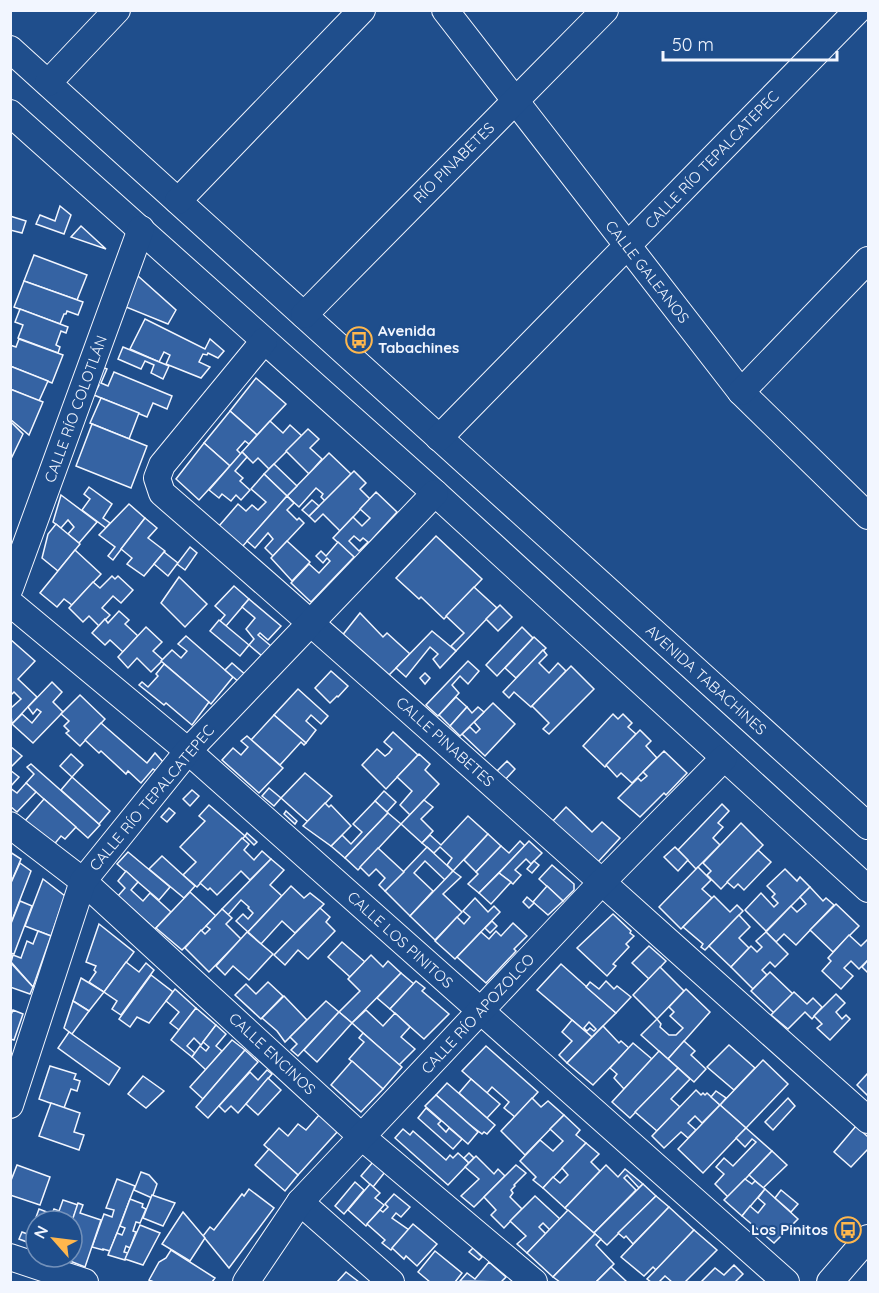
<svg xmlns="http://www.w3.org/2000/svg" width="879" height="1293" font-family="Quicksand,sans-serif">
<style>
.building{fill:#3563a3;stroke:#f2f6ff;stroke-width:1.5;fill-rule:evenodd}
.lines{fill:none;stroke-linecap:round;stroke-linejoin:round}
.minor-casing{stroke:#f2f6ff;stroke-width:28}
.minor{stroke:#1f4e8c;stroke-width:26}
.labels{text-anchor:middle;stroke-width:4.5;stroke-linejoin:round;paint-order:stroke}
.street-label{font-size:15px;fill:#f2f6ff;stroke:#1f4e8c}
.poi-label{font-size:15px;font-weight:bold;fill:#f2f6ff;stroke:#1f4e8c;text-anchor:start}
</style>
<rect width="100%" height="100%" fill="#1f4e8c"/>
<g class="building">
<path d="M60 206 71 215 64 234 36 224 40 215 55 221Z"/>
<path d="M10 216 26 221 22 233 10 230Z"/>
<path d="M81 226 106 249 71 237Z"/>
<path d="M34 255 87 275 77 300 24 281Z"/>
<path d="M138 276 176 310 168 324 121 305Z"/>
<path d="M24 281 83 302 78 315 67 311 66 314H64L60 324 14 307Z"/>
<path d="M20 309 68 327 66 333 61 331 56 345 60 347 58 353 18 338 23 325 15 322Z"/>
<path d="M145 319 205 349 210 339 224 351 218 358 208 353 207 355 203 354 199 362 210 367 201 378 166 364 170 355 164 352 159 362 130 349Z"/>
<path d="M19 339 63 355 52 383 10 366V345L16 347Z"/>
<path d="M123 347 169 366 163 379 151 373 154 365 145 361 141 369 118 359Z"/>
<path d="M10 366 48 381 39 401 10 389Z"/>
<path d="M102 367 107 369 101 383 108 386 114 372 172 396 167 409 153 403 147 417 94 395 99 385 95 383Z"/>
<path d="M256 378 286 404 257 435 230 411Z"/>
<path d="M10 389 43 402 29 435 10 419Z"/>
<path d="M101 398 139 413 129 439 90 423Z"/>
<path d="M230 411 257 435 249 444 245 441 237 450 241 454 230 466 204 443Z"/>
<path d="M10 421 23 434 10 461Z"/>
<path d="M270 421 283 433 290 425 302 436 269 469 258 458 253 463 242 452Z"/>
<path d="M92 424 147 446 131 488 76 466Z"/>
<path d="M308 429 319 439 310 448 322 459 309 474 286 451Z"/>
<path d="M204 443 230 466 199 500 176 479Z"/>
<path d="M242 452 247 457 235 471 243 478 240 481 250 490 241 500 236 495 231 501 222 494 219 498 209 490Z"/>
<path d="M329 453 351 474 325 501 321 497 323 494 316 488 299 507 287 496Z"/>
<path d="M274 464 297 486 287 496 264 474Z"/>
<path d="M354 471 366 483 360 489 370 499 340 531 323 514 315 522 309 516Z"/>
<path d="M264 474 287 496 242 547 219 526 238 504 246 511 252 505 258 510 266 502 251 489Z"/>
<path d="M89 487 112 504 103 518 110 523 106 528 82 510 90 499 84 494Z"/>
<path d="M376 492 397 512 355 558 333 538 353 517 362 526 370 518 360 509ZM354 536 360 541 363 538 368 542 359 551 349 541Z"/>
<path d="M61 495 97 522 79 543 68 534 74 527 68 520 61 528 53 522Z"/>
<path d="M287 496 294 503 287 510 297 520 299 518 304 523 273 556 265 548 273 539 268 533 255 548 247 541Z"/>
<path d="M312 500 319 506 309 516 302 510Z"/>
<path d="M129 504 145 518 113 560 108 556 115 547 99 535Z"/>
<path d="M145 518 157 528 148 538 165 551 144 576 127 564 132 558 121 549Z"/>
<path d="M56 524 80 544 58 571 42 558 48 534Z"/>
<path d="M436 536 482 579 444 619 421 597 419 599 396 578Z"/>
<path d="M287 541 310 562 292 581 271 558Z"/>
<path d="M338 542 354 557 311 602 291 583 309 564 319 573 330 561 327 558 323 563 316 556 321 551 326 556Z"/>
<path d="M190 547 197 553 185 570 177 564 168 576 154 564 164 552 178 563Z"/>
<path d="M75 550 101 574 72 605 64 599 57 607 40 593Z"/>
<path d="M112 576 115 579 118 576 133 590 121 603 113 596 102 608 110 615 99 626 89 616 83 622 69 608 93 582 100 588Z"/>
<path d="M179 577 207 604 185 627 161 603Z"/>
<path d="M234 586 249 599 226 626 220 621 225 615 215 606Z"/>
<path d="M474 587 497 608 456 651 451 646 464 633 446 616Z"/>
<path d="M249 599 281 626 268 640 260 633 258 635 271 646 262 656 249 645 254 639 246 629 255 618 242 607Z"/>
<path d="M500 605 512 617 498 631 486 619Z"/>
<path d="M119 611 129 620 125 624 138 636 123 652 110 640 105 645 92 633 105 619 108 623Z"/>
<path d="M360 613 383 637 387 633 410 654 387 677 341 637Z"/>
<path d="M219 620 249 645 240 656 210 631Z"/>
<path d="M146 627 162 642 153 651 163 660 151 672 137 658 128 668 118 657Z"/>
<path d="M522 627 533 638 497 676 486 665Z"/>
<path d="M432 631 456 651 440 668 433 659 438 654 430 647 406 677 396 668Z"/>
<path d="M186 636 233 677 211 704 161 661 172 650 181 658 187 651 178 644Z"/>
<path d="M534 637 546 648 516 678 505 668Z"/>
<path d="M10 639 35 661 18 679 37 697 12 724 10 706 12 707 21 699 14 692 10 696Z"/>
<path d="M543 650 547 655 539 663 549 673 558 663 566 671 531 707 514 692 509 698 503 692Z"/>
<path d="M468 661 479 671 468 684 460 676 452 685 459 693 438 716 426 705Z"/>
<path d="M232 663 247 676 240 683 225 670Z"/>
<path d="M164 664 209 702 192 725 166 703 164 705 139 685 142 682 148 687 158 676 156 674Z"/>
<path d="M571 666 594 689 549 734 543 729 549 723 532 706Z"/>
<path d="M331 671 348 686 338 697 337 696 330 703 315 688Z"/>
<path d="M425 673 430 678 425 684 420 678Z"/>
<path d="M52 682 62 692 53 702 63 712 33 743 12 724 22 714 32 723 41 712 37 709 33 714 28 707Z"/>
<path d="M298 689 328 716 321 724 311 715 306 721 316 730 306 743 274 715Z"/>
<path d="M80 695 105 719 80 746 66 733 69 731 64 726 69 721 61 714Z"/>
<path d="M456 697 467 707 450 726 439 715Z"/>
<path d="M493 703 515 724 485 756 462 734 470 727 476 733 480 729 474 722Z"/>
<path d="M467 707 472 713 478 707 484 712 460 736 450 726Z"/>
<path d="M613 714 618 719 623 714 632 723 628 727 636 734 605 767 583 746Z"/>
<path d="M274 715 306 743 304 745 301 742 280 765 251 740Z"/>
<path d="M101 723 147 763 155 753 164 763 157 772 153 769 141 783 128 771 126 774 101 751 99 753 85 740Z"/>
<path d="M640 730 651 741 646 746 657 758 632 783 621 773 617 777 606 765Z"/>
<path d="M393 732 418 755 386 789 362 765 377 749 385 756 389 753 392 749 384 742Z"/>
<path d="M247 736 283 768 259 793 222 760 233 748 241 755 248 747 241 741Z"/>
<path d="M10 746 22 756 10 768Z"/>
<path d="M664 751 687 773 666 795 664 793 640 817 618 798 638 778 641 781 647 776 643 772Z"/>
<path d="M71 754 83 765 72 777 60 766Z"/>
<path d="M419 754 430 764 425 770 439 784 410 815 400 805 412 791 397 777Z"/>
<path d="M507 761 515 769 504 781 495 773Z"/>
<path d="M31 764 100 825 88 838 26 783 34 774 27 767Z"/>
<path d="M10 770 19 777 10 787Z"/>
<path d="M305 773 332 796 308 822 281 798Z"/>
<path d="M72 777 110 811 99 824 61 790Z"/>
<path d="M26 783 36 792 17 812 10 806V788L17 793Z"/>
<path d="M269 788 281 798 274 806 262 796Z"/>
<path d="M192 790 199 796 190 806 183 799Z"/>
<path d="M384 791 396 802 387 812 375 801Z"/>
<path d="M44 799 76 827 65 839 61 836 52 847 24 822Z"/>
<path d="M424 800 433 807 421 819 433 831 422 843 401 824Z"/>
<path d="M375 801 388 813 345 858 331 846 342 835 351 844 362 832 353 824Z"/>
<path d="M325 803 329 807 331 805 351 826 331 846 303 826Z"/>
<path d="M722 804 729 811 718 823 723 827 713 838 720 845 696 869 678 850Z"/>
<path d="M209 805 245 836 197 887 183 875 196 862 180 847 205 821 199 816Z"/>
<path d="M566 807 592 832 602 822 620 838 597 863 551 823Z"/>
<path d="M169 808 175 813 167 822 161 817Z"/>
<path d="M286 811 297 821 295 824 284 814Z"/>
<path d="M388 813 401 824 358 870 345 858Z"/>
<path d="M468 816 488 834 453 871 447 865 452 858 440 847 434 853 422 843 430 835 441 845Z"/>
<path d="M741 823 763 845 721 889 707 875 711 871 703 863Z"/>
<path d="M247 833 257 842 254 845 245 836Z"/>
<path d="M488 834 501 846 476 872 464 860Z"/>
<path d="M242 838 249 844 244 850 254 860 262 851 271 859 250 880 241 871 217 895 210 888 208 890 200 883Z"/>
<path d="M520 841 525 846 479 893 468 884 478 874 476 872 501 846 509 853Z"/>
<path d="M529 841 542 853 531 864 526 859 515 870 521 875 513 884 499 873Z"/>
<path d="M427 847 453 871 445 880 425 861 414 873 433 891 410 916 385 891Z"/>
<path d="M675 847 688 860 678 871 664 857Z"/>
<path d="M378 848 404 872 385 891 379 885 385 878 376 869 369 876 360 867Z"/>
<path d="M758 850 771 862 744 890 738 884 734 888 727 882Z"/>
<path d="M10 852 21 859 10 885Z"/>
<path d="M128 852 170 887 159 900 117 864Z"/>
<path d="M162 856 195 886 184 898 149 869Z"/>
<path d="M271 859 284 870 270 885 282 896 248 932 236 921 243 914 248 919 253 913 248 908 249 907 241 900 228 915 222 909Z"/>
<path d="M534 861 539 865 532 873 527 869Z"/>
<path d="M20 863 31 871 11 923 10 885Z"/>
<path d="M552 865 574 884V890L563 901 539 879Z"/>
<path d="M698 867 711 880 702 889 712 898 681 929 659 907Z"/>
<path d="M785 869 797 881 800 877 810 887 766 931 745 910 761 893 774 907 778 903 772 897 775 894 767 886Z"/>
<path d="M126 871 138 882 131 890 143 901 150 893 171 912 155 929 118 896 125 888 118 881Z"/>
<path d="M453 871 461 877 443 894 462 912 435 940 410 916Z"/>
<path d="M499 873 511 882 491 904 479 893Z"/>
<path d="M43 879 65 896 51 936 25 926Z"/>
<path d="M291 886 304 898 310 893 324 904 295 933 282 921 261 944 248 932Z"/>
<path d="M547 886 563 901 548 915 533 902Z"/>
<path d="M810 887 823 901 826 898 834 905 796 945 784 934 776 942 766 932 791 906 797 912 806 904 800 897Z"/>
<path d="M190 892 216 916 182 950 156 928Z"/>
<path d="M714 896 730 912 737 905 743 911 705 950 701 947 703 944 683 927Z"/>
<path d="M527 897 534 903 529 908 523 902Z"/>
<path d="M475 898 488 912 494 906 500 912 455 959 435 941 457 917 464 924 470 917 463 911Z"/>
<path d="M20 901 32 906 14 954 10 953V926Z"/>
<path d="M836 904 859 926 833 952 810 930Z"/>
<path d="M320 908 330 917 326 922 335 931 308 959 298 950 285 965 274 955Z"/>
<path d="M222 909 232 918 226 924 241 939 209 972 185 948 201 930 205 934 210 929 206 926Z"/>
<path d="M613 914 631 931 630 933 634 936 626 944 629 947 613 964 616 966 607 976 577 948Z"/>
<path d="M739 915 750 927 739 938 749 948 731 967 709 946Z"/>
<path d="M492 921 497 926 490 933 485 928Z"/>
<path d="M513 923 527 936 514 949 516 951 486 983 457 957 481 932 489 939 496 931 501 936Z"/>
<path d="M99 924 134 952 104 992 89 982 96 972 94 970 96 966 86 962Z"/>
<path d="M38 931 51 936 33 987 11 962 13 955 21 958 27 941 33 944Z"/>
<path d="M247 932 273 954 249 980 233 966 225 975 216 966Z"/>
<path d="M766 932 788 954 775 967 770 962 762 970 767 975 753 989 731 967 751 946 757 952 762 947 756 941Z"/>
<path d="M849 935 861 946 867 940 868 942V960L859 969 851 961 844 968 853 976 841 989 822 971 831 961 828 958Z"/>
<path d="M342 942 365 962 350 977 328 957Z"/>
<path d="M649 946 666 961 649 979 632 963Z"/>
<path d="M371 955 383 967 388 961 401 973 352 1023 339 1012 360 991 348 979Z"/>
<path d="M868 960V973L862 967Z"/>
<path d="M10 962 33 987 30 994 10 987Z"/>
<path d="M126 962 139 972 146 963 154 970 121 1015 112 1009 117 1001 104 992Z"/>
<path d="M561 964 616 1013 592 1037 537 990ZM589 1022 596 1029 594 1031 590 1028 587 1031 584 1028Z"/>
<path d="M660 967 684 991 657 1019 633 995Z"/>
<path d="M770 972 793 994 774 1013 751 991Z"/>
<path d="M401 973 414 984 390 1009 377 998Z"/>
<path d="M151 975 173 992 149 1023 137 1017 130 1027 119 1019Z"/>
<path d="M81 978 104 992 89 1011 73 1001Z"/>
<path d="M416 981 425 988 422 991 449 1014 424 1039 390 1009Z"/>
<path d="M606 981 614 989 617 986 631 997 616 1013 586 987 590 982 599 989Z"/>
<path d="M268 982 283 996 261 1019 235 995 246 984 256 994Z"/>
<path d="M175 989 196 1008 179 1030 170 1023 179 1012 166 1001Z"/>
<path d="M686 989 710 1012 668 1059 641 1035 657 1019 661 1024 660 1027 669 1035H676L683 1028 670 1016 674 1012 669 1007Z"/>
<path d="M794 992 807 1004 813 998 822 1007 812 1019 805 1012 788 1029 771 1015Z"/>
<path d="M836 994 845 1003 836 1012 842 1019 846 1015 850 1019 830 1040 817 1028 822 1024 814 1016Z"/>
<path d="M284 996 307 1020 285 1042 277 1031 262 1018Z"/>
<path d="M73 1001 89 1011 72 1034 64 1028Z"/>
<path d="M326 1001 339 1012 298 1056 291 1050 297 1044 290 1037Z"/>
<path d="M196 1008 216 1025 201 1045 194 1038 187 1046 195 1053 192 1057 171 1040Z"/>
<path d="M13 1010 23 1014 14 1040 10 1039V1017Z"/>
<path d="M366 1010 383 1026 395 1013 410 1027 401 1037 415 1049 399 1065 352 1023Z"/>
<path d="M339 1012 352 1023 317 1062 304 1050Z"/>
<path d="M572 1020 592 1037 567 1063 559 1055 572 1041 562 1032Z"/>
<path d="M216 1025 226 1034 216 1046 222 1051 206 1070 192 1057 200 1046 206 1051 209 1047 203 1042Z"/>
<path d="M603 1026 619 1043 621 1041 629 1048 593 1085 567 1063Z"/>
<path d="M69 1032 120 1068 109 1085 58 1048Z"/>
<path d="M363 1033 402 1067 383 1089 349 1059 364 1042 359 1038Z"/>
<path d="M232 1040 245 1050 203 1099 190 1087Z"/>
<path d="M684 1041 695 1051 691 1055 706 1069 694 1082 668 1059Z"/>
<path d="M633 1043 652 1059 624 1089 614 1078 617 1074 610 1068Z"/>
<path d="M729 1045 755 1068 734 1090 707 1067Z"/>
<path d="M486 1046 538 1092 515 1117 504 1108 509 1102 492 1087 487 1093 462 1071Z"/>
<path d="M245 1050 258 1062 208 1118 196 1107Z"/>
<path d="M659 1051 678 1068 630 1118 612 1102Z"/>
<path d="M763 1060 788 1084 746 1128 720 1105Z"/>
<path d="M352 1061 383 1089 361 1112 331 1085Z"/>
<path d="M50 1066 76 1074 74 1079 80 1081 77 1091 71 1089 64 1108 39 1099Z"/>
<path d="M678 1068 690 1079 671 1099 680 1107 657 1131 635 1112Z"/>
<path d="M267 1070 272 1074 238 1113 231 1106 225 1112 219 1106 250 1072 258 1080Z"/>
<path d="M868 1073V1093L867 1095 857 1085Z"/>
<path d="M143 1076 164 1091 146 1108 128 1094Z"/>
<path d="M268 1078 281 1090 258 1115 246 1104Z"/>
<path d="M471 1079 500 1104 487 1118 459 1093Z"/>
<path d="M447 1083 495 1125 487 1134 484 1132 482 1134 469 1124 436 1095Z"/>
<path d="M696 1090 701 1095 703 1093 705 1095 707 1093 720 1105 702 1123 695 1116 688 1123 696 1130 688 1138 681 1132 664 1148 652 1136Z"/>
<path d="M716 1091 726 1098 720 1105 711 1097Z"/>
<path d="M436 1095 478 1132 468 1144 425 1106Z"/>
<path d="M532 1098 541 1107 548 1101 564 1115 525 1155 501 1131Z"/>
<path d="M788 1098 795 1106 773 1130 765 1122Z"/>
<path d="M51 1103 80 1113 74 1132 84 1135 79 1150 39 1136Z"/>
<path d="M720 1105 746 1128 703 1173 678 1149Z"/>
<path d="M426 1108 441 1121 438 1124 446 1132 449 1128 462 1139 453 1149 418 1118Z"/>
<path d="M319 1115 338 1131 298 1175 264 1145 279 1128 288 1136 298 1124 306 1130Z"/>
<path d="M564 1115 580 1130 576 1135 586 1143 543 1188 533 1180 536 1177 520 1161 540 1140 553 1151 563 1141 550 1129Z"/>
<path d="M856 1126 868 1137V1149L851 1167 834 1152Z"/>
<path d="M746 1128 772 1151 728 1197 715 1184 724 1174 716 1167 724 1158 733 1166 756 1142 752 1139 745 1147 736 1138Z"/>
<path d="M403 1129 410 1135 413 1131 446 1160 450 1155 453 1158 458 1153 469 1163 448 1185 395 1138Z"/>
<path d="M586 1143 599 1154 591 1162 600 1171 565 1208 543 1188 553 1177 560 1183 568 1175 562 1168Z"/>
<path d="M269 1149 298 1175 285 1191 255 1165Z"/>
<path d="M772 1151 787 1165 763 1188 749 1175Z"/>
<path d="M469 1153 474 1158 469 1163 464 1158Z"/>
<path d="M476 1156 494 1174 498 1169 505 1176 474 1207 461 1196 479 1179 465 1167Z"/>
<path d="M373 1162 385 1172 373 1187 361 1176Z"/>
<path d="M17 1165 50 1177 40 1205 10 1195V1183Z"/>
<path d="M516 1165 526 1173 514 1185 515 1186 511 1190 513 1193 510 1197 522 1209 504 1228 491 1215 496 1210 484 1197Z"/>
<path d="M606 1165 618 1177 625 1169 643 1184 639 1188 627 1175 624 1178 636 1190 594 1233 565 1208Z"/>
<path d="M141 1172 149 1175 157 1184 152 1198 134 1190Z"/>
<path d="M117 1179 135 1186 110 1251 103 1249V1250L92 1247 104 1214 112 1217 114 1210 106 1208Z"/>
<path d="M745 1179 752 1184 755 1181 765 1189 742 1216 724 1200Z"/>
<path d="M355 1182 364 1190 344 1214 335 1206Z"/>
<path d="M370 1184 380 1193 375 1198 384 1205 366 1226 348 1210Z"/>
<path d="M643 1184 656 1196 607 1245 594 1233Z"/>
<path d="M249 1189 274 1208 229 1268 203 1236 210 1227 214 1230 242 1194 244 1196Z"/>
<path d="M765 1189 798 1219 774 1243 742 1216 750 1206 758 1213 765 1204 758 1198Z"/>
<path d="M781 1190 798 1204 791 1212 775 1198Z"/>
<path d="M394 1194 410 1207 401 1217 396 1213 392 1218 409 1230 391 1250 382 1243 385 1240 367 1224 380 1210 383 1212 388 1207 385 1204Z"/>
<path d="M152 1195 175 1203 163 1226 143 1218Z"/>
<path d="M535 1196 560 1219 550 1230 543 1223 539 1227 546 1234 527 1253 517 1244 526 1236 510 1221Z"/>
<path d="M656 1196 669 1207 633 1244 626 1236 624 1238 618 1233Z"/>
<path d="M130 1199 143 1204 142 1207 146 1209 140 1223 136 1222 133 1231 136 1232 130 1248 126 1246 124 1252 128 1253 125 1260 108 1255 117 1233 122 1235 125 1228 120 1226Z"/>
<path d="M63 1200 78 1205 72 1221H36V1235L30 1234 39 1209 52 1214 54 1209 59 1211Z"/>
<path d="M78 1203 83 1205 80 1213 101 1220 85 1267 60 1257H72V1221Z"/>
<path d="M669 1207 694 1230 656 1270 653 1267 644 1276 621 1257Z"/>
<path d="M568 1210 595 1234 553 1277 527 1253Z"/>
<path d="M183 1212 205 1238 190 1261 162 1244Z"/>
<path d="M413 1224 437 1244 417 1266 406 1256 404 1259 392 1248Z"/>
<path d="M140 1225 160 1233 143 1265 125 1259Z"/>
<path d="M694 1230 717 1250 685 1282H672L665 1276 659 1282H651L647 1279Z"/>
<path d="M22 1232 30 1235 27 1242 19 1239Z"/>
<path d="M595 1234 601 1239 596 1245 614 1264 596 1282H560L553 1277Z"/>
<path d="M473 1248 482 1257 479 1260 469 1252Z"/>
<path d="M171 1250 215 1278 212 1282H154L149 1280 159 1262 166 1258Z"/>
<path d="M435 1251 462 1273 455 1282H430L418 1272Z"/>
<path d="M489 1262 506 1277 501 1282 460 1281 467 1273 475 1279Z"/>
<path d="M734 1265 743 1274 735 1282H701L715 1268 724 1275Z"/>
<path d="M611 1267 627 1282H596Z"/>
<path d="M346 1272 359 1282H337Z"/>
</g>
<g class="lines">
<g class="minor-casing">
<g id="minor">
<path d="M445 10 741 392 868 516"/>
<path d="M10 49 868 826"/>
<path d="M48 83 117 10"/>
<path d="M10 113 435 493 868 889"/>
<path d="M178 201 362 10"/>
<path d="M304 315 605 10"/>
<path d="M264 341 162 465 157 478 162 493C400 699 633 911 868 1120"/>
<path d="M741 392 868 260"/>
<path d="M439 438 858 10"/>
<path d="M10 588 141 229"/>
<path d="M10 603 188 751 786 1282"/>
<path d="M10 825 83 881 362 1137 534 1282"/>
<path d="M10 1105 83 881 188 751 435 493"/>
<path d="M300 1202 391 1282"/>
<path d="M10 1257 85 1282"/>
<path d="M246 1282 300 1202 601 883 724 758"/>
<path d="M830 1282 868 1238"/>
</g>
</g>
<use href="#minor" class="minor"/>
</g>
<defs>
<g id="bus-ring" transform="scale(1.35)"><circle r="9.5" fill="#1f4e8c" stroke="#ffb74d" stroke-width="1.5"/><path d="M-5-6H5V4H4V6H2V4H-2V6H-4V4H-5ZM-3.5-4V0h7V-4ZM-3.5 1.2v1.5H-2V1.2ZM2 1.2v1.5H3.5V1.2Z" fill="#ffb74d"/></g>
</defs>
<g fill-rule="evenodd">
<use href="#bus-ring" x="359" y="340"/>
<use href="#bus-ring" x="848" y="1230"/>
</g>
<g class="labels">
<g class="street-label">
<text transform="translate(712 160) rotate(-46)" y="5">CALLE RÍO TEPALCATEPEC</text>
<text transform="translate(454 163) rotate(-45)" y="5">RÍO PINABETES</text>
<text transform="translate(647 272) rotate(52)" y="5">CALLE GALEANOS</text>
<text transform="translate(76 409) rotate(-70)" y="5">CALLE RÍO COLOTLÁN</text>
<text transform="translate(706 680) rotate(42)" y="5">AVENIDA TABACHINES</text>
<text transform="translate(445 742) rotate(42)" y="5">CALLE PINABETES</text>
<text transform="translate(152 798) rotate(-50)" y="5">CALLE RÍO TEPALCATEPEC</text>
<text transform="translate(400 940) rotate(42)" y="5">CALLE LOS PINITOS</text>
<text transform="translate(478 1014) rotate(-47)" y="5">CALLE RÍO APOZOLCO</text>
<text transform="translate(272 1054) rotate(43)" y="5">CALLE ENCINOS</text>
</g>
<g class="poi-label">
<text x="378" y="336">Avenida<tspan x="378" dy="17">Tabachines</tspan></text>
<text x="828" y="1235" text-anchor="end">Los Pinitos</text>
</g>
</g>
<rect width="879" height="1293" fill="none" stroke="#f2f6ff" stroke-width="24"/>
<g transform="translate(54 1239) rotate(298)"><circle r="28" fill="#1f4e8c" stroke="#7391ba" stroke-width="1.5"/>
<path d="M0-4.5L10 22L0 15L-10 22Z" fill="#ffb74d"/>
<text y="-9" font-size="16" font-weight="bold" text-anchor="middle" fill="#f2f6ff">N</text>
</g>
<path d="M663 51v9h174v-9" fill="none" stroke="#f2f6ff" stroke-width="3"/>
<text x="672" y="51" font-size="18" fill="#f2f6ff" stroke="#1f4e8c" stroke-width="4.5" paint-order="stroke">50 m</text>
</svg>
